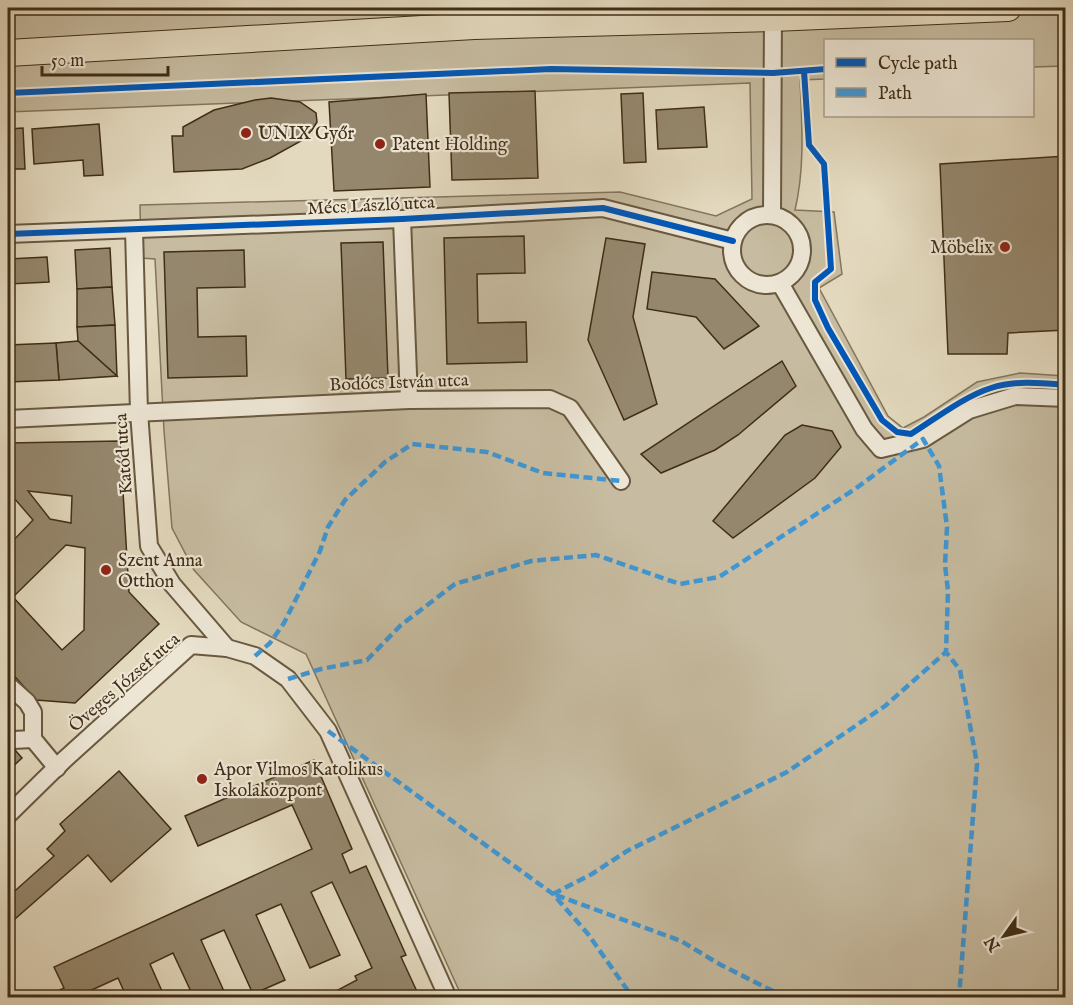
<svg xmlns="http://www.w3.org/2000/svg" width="1073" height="1005" font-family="'IM FELL English',serif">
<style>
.green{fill:#c7bca1;stroke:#84755c;stroke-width:1.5}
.building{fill:#95876d;stroke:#402e16;stroke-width:1.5;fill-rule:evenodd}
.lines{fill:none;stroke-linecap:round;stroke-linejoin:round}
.street-casing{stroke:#695940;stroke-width:20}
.primary-casing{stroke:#402e16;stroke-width:28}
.street{stroke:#ede6d5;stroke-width:16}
.primary{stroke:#e3d9be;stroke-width:26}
.quiet{stroke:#3f97d4;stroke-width:4.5;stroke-dasharray:9 4.5;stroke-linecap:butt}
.cycleway-casing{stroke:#ede6d5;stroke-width:10}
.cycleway{stroke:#0057b8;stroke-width:6}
.poi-dot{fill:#8f2418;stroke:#ede6d5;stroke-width:2}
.labels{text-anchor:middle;stroke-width:4.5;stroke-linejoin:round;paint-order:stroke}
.poi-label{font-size:18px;fill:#402e16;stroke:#ede6d5;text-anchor:start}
.street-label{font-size:18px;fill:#402e16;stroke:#ede6d5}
</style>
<rect width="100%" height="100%" fill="#e3d9be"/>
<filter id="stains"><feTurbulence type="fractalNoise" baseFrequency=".00333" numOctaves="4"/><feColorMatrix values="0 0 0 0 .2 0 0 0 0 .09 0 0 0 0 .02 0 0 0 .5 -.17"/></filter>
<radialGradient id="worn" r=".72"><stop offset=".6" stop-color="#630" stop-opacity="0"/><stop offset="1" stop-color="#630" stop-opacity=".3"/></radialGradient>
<path class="green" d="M8 8H1065V66L1033 67 1032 40H826L825 79 800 80C802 124 805 168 795 210L834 212 842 274 819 288 888 416 903 428 924 417 977 382 1020 373 1065 376V997H462L306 654 241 622 194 570 172 528 164 431 155 259 141 258 140 205 620 192 716 216 752 199 750 83 8 112Z"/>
<g class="building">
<path d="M535 91 538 178 452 180 449 93Z"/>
<path d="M643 93 646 162 624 163 621 94Z"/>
<path d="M426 94 430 187 334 191 329 102Z"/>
<path d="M271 98 300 102 316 113 317 122 312 130 301 141 270 158 242 169 174 172 172 136H183V127L214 110 255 100Z"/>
<path d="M704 107 707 147 658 149 656 110Z"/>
<path d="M99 124 103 175 84 176 83 160 34 164 32 129Z"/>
<path d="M23 128 25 169H8V129Z"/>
<path d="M1066 156V330L1008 333 1007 354H948L940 164Z"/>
<path d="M524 236 525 273 477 274 478 323 526 322 527 362 447 364 444 238Z"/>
<path d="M606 238 645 244 633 317 657 404 624 420 588 340Z"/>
<path d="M383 242 388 378 346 379 341 243Z"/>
<path d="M110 248 112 287 77 289 75 250Z"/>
<path d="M244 250 245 287 197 288 198 337 246 336 247 376 168 378 164 252Z"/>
<path d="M47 257 49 282 8 284V259Z"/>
<path d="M652 272 715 279 759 326 724 349 696 317 647 309Z"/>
<path d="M112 287 115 325 77 327V289Z"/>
<path d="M115 325 117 376 78 341 77 327Z"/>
<path d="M78 341 117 376 59 380 56 343Z"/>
<path d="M56 343 59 380 8 382V345Z"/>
<path d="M782 361 796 386 738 435 715 450 661 473 641 454Z"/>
<path d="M802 425 832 431 841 447 815 478 733 538 713 521 785 435Z"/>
<path d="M120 441 129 592 159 624 75 703 36 700 8 669V546L33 520 8 491V443ZM28 491 72 496 71 523 50 519ZM66 545 85 548 84 630 62 650 13 597Z"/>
<path d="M8 742 22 758 8 771Z"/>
<path d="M314 760 352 849 342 854 350 873 366 866 406 955 401 957 420 998H323L357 980 355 976 372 968 332 882 311 892 340 955 310 968 281 904 256 915 285 980 253 994 224 930 201 940 227 998H194L173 953 150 964 165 998H127L118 978 85 993 87 998H43L64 988 54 967 312 849 292 805 198 846 185 816Z"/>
<path d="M119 771 171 829 111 882 88 855 8 925V897L54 856 47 849 65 831 60 824Z"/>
</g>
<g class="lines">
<g class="street-casing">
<g id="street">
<circle cx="767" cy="250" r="35"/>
<path d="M772 215 773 9"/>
<path d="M402 219 409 400"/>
<path d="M134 230 139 412 149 546 172 584 227 648"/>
<path d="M8 234 402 219 603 208 733 241"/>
<path d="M780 283 864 429 881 449 923 439 969 410 1015 396 1066 398"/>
<path d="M8 419 409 400 550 399 570 408 621 481"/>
<path d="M8 685 27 702 33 712V739L57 768"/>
<path d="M8 737 13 740 33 739"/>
<path d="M8 815 64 760 191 645 227 648 255 656 288 679 328 731 448 998"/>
</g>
</g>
<g class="primary-casing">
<path id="primary" d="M8 53 474 26 773 18 1008 8"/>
</g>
<use href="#street" class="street"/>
<use href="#primary" class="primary"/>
<g class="quiet">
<path d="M255 656 270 643 284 623 320 551 328 527 345 500 385 462 412 444 487 452 543 473 621 481"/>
<path d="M288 679 321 669 367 660 401 625 455 584 531 561 596 555 680 584 719 577 855 489 923 439 939 466 947 527 945 565 948 591 946 652 960 670 977 764 959 998"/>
<path d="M328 731 553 894 588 934 633 998"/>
<path d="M553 894 592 874 627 851 787 772 885 706 946 652"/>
<path d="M556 895 681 941 721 965 787 998"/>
</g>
<g class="cycleway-casing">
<g id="cycleway">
<path d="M804 71 809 145 824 164 831 269 815 282V300L828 328 882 420 897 432 911 434C935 419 965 396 991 388 1015 380 1042 383 1066 385"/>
<path d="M8 93 551 69 773 73 826 69"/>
<path d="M8 234 402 219 603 208 733 241"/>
</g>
</g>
<use href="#cycleway" class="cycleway"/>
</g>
<g class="poi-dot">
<circle cx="246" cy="133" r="6"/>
<circle cx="380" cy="144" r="6"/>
<circle cx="1005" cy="247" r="6"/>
<circle cx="106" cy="570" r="6"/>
<circle cx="202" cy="779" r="6"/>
</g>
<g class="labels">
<g class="poi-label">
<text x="258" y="139">UNIX Győr</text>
<text x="392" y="150">Patent Holding</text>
<text x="993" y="253" text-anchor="end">Möbelix</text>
<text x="118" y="566">Szent Anna<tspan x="118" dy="21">Otthon</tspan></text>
<text x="214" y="775">Apor Vilmos Katolikus<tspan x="214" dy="21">Iskolaközpont</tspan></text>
</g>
<g class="street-label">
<text transform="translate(371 205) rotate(-3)" y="6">Mécs László utca</text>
<text transform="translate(399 382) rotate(-2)" y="6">Bodócs István utca</text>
<text transform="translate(123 454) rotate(-94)" y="6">Katód utca</text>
<text transform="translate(124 682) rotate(-41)" y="6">Öveges József utca</text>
</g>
</g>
<rect width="1073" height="1005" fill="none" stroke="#e3d9be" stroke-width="30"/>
<rect x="9" y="9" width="1055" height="987" fill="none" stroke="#402e16" stroke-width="3"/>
<rect x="15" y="15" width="1043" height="975" fill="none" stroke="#402e16" stroke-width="1.5"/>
<rect x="824" y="39" width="210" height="78" fill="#ede6d5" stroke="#a89c89" stroke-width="1.5"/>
<rect x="836" y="58" width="30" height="9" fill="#0057b8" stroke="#a89c89" stroke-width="1.5"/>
<text x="878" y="69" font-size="18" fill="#402e16">Cycle path</text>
<rect x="836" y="88" width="30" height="9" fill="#3f97d4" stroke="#a89c89" stroke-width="1.5"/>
<text x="878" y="99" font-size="18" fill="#402e16">Path</text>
<g transform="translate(1004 936) rotate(236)" stroke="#ede6d5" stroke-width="4.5" paint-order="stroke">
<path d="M0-4.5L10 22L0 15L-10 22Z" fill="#402e16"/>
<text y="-9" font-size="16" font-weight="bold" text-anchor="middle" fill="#402e16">N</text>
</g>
<path d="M42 66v9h126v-9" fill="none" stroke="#402e16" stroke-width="3"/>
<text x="51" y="66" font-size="18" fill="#402e16" stroke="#ede6d5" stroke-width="4.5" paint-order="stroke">50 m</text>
<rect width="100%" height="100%" filter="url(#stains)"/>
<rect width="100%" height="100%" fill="url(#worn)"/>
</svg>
